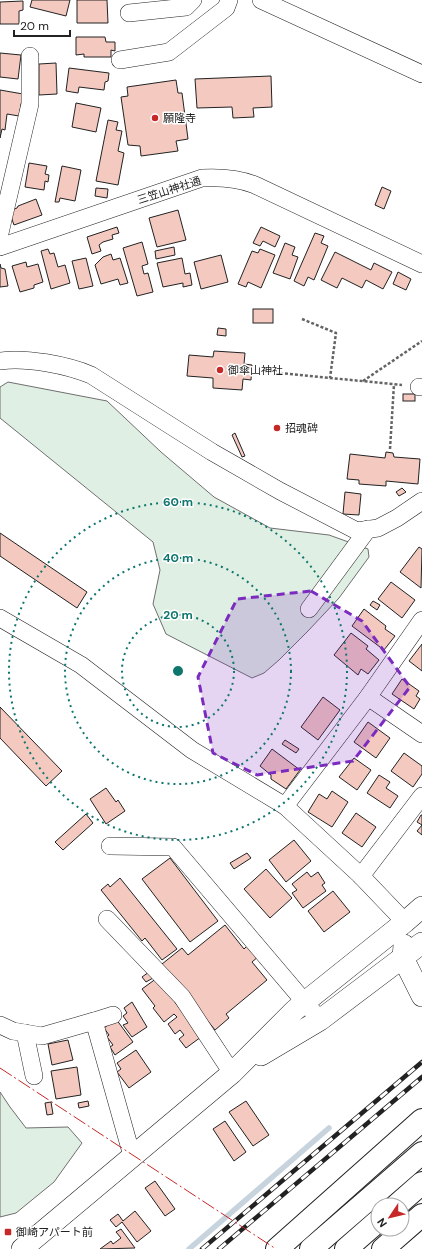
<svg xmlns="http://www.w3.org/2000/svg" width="422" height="1249" font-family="'DM Sans','Noto Sans JP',sans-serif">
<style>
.green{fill:#e0efe3;stroke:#6f6f6f}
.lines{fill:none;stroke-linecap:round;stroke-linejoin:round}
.stream{stroke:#c7d3dd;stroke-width:5.5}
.building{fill:#f3c9c0;stroke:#222}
.minor-casing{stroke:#222;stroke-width:18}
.tertiary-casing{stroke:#222;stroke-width:22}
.motorway-casing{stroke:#222;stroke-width:24}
.path{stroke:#646464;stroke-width:2.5;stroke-dasharray:3 2;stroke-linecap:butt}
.minor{stroke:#fff;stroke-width:17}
.tertiary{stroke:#fff;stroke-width:21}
.motorway{stroke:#fff;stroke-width:22}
.rail-casing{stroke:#222;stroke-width:4.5}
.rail{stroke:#fff;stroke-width:3;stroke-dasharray:9;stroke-linecap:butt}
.power{stroke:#c62828;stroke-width:1;stroke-dasharray:14 3 2 3;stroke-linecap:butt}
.marked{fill:#7b2cbf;fill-opacity:0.2;stroke:#7b2cbf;stroke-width:3;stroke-dasharray:8 5;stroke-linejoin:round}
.ring{fill:none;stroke:#0f766e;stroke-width:2;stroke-dasharray:2 4}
.poi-dot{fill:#c62828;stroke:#fff;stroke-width:1.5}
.labels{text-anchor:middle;stroke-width:3;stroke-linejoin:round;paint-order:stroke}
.poi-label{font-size:11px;fill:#222;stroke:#fff;text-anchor:start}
.street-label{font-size:11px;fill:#222;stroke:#fff}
.centre{fill:#0f766e;stroke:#fff;stroke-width:2}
.ring-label{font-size:12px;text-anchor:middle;font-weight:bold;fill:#0f766e;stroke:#fff;stroke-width:3;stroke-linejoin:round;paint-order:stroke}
</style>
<rect width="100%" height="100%" fill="#fff"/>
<g class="green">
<path d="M8 382 107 401 161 452 214 497 270 528 329 535 368 549 369 557 339 598 308 631 279 660 264 673 252 678 166 634 153 604 160 570 153 542 0 418V387Z"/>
<path d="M0 1092 10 1107 26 1128 68 1127 82 1143 54 1182 16 1213 0 1217Z"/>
</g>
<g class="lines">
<path class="stream" d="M189 1249 329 1128"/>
</g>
<g class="building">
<path d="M32 0H70L66 16 30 7Z"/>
<path d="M77 0H107L108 23H77Z"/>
<path d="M23 1V10L19 11V24H0V2Z"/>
<path d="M76 37H105L106 42H115V51L111 50V57H84V54L76 55Z"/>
<path d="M0 53 21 55 18 79 0 77Z"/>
<path d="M56 63 57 94 39 95V64Z"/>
<path d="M69 68 109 73 108 81 105 82 104 90 79 87 78 93 66 91Z"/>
<path d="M271 76 272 107 253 108 254 117 233 118 232 107 197 108 195 79Z"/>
<path d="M176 80 178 93H182L188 139 176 141 178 151 141 156 140 146 128 145 121 97 128 96 127 87Z"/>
<path d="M0 90 23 94 19 116 7 114 5 130 2 129 0 138Z"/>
<path d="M76 103 101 108 96 132 72 127Z"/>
<path d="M108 120 118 122 116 130 122 131 118 151 124 153 118 185 96 181Z"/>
<path d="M29 163 47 166 45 174 49 175 48 182 45 181 44 190 25 187Z"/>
<path d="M62 166 81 170 75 201 60 198 59 202H55Z"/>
<path d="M382 187 391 191 384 209 375 205Z"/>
<path d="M96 188 108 189 107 198 95 196Z"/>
<path d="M36 199 42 215 14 225 9 211 17 208 18 206Z"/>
<path d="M178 210 186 240 157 247 149 218Z"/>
<path d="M117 227 119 233 112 235 113 239 103 242 99 245 101 251 92 254 87 237Z"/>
<path d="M261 227 280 236 275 247 263 241 260 246 253 243Z"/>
<path d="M315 233 324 236 321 243 328 246 314 280 308 277 304 286 294 281Z"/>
<path d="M142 242 148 264 142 266 144 274 148 273 153 292 137 296 123 248Z"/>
<path d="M285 243 295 247 292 255 298 257 290 279 273 273Z"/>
<path d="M174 247 175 255 156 259 155 251Z"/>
<path d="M48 249 50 254 54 253 58 267 65 265 70 283 51 289 41 251Z"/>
<path d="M260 249 275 255 261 288 248 282 246 287 238 284 252 251 258 253Z"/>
<path d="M335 252 371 270 374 263 392 272 383 289 366 280 362 288 342 278 337 288 321 280Z"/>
<path d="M111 254 113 260 120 258 128 283 120 285 118 279 101 284 95 265 103 257Z"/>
<path d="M221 255 228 282 201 289 194 262Z"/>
<path d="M86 258 93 286 79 289 72 261Z"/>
<path d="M182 258 185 274 190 273 192 285 183 287V283L163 287 157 263Z"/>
<path d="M26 262 27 267 38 264 43 282 34 285V288L20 292 12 266Z"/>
<path d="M0 264 1 268 5 269 8 286 0 287Z"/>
<path d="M398 272 411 279 406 290 393 284Z"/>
<rect x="253" y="309" width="20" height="14"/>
<path d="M218 328 226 329V336L217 335Z"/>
<path d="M214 351 245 353 244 364 252 365 251 380 243 379 242 390 213 388V378L187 376 189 355 213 357Z"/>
<rect x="403" y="394" width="12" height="7"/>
<path d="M235 433 245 456 242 457 232 435Z"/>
<path d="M386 452 393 453 394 457 420 459 418 484 386 481V486L359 484V480L347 479 350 454 385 458Z"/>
<path d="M402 488 406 492 399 496 396 492Z"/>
<path d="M345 492 361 494 359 515 343 514Z"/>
<path d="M0 533 87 592 77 608 0 556Z"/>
<path d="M419 547 422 549 421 588 400 572Z"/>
<path d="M391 582 415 600 402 618 378 599Z"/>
<path d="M373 601 380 605 377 610 370 605Z"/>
<path d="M364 609 386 626 385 629 395 636 384 650 352 626Z"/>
<path d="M351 633 368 646 366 649 379 660 368 674 361 669 358 675 334 655Z"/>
<path d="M422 644V671L409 661Z"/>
<path d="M402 679 419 691 416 696 420 699 414 709 392 694Z"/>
<path d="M323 697 340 710 318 740 301 727Z"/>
<path d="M0 707 62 771 46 786 0 738Z"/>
<path d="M368 722 390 738 376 758 354 742Z"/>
<path d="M285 740 299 749 296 753 282 744Z"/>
<path d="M272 749 300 770 286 789 271 779V775L260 766Z"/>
<path d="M404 753 422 766V774L413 787 391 771Z"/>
<path d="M354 758 371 770 357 790 339 777Z"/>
<path d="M379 775 390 782 386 788 398 796 390 808 367 793Z"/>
<path d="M106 788 116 802 118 800 125 811 106 824 90 799Z"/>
<path d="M332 791 348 802 332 827 308 812 319 794 327 799Z"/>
<path d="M356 813 376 827 362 847 342 833Z"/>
<path d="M86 814 93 823 63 850 55 842Z"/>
<path d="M421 815H422V835L417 831 422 825 417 822Z"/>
<path d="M294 840 311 861 286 882 269 860Z"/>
<path d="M247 853 251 858 234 869 230 863Z"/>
<path d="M170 858 218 921 190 942 142 879Z"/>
<path d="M266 869 292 898 270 918 244 889Z"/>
<path d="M307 872 311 877 318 872 325 883 322 885 326 891 303 908 292 893 297 890 292 884Z"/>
<path d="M120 878 177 949 162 960 145 938 142 941 101 890 108 884 110 887Z"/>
<path d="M333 891 350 912 324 932 308 911Z"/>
<path d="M225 925 244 949 249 944 259 956 252 962 267 980 226 1014 229 1018 215 1030 162 964 182 948 188 955Z"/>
<path d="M149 972 153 978 146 982 142 977Z"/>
<path d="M157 978 201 1037 186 1048 179 1039 184 1035 180 1030 175 1034 168 1024 177 1017 174 1014 164 1022 153 1008 155 1006 142 989Z"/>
<path d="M132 1002 147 1027 132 1037 123 1025 128 1023 123 1016 127 1013 124 1008Z"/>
<path d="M116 1019 133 1042 115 1055 110 1047 113 1045 107 1037 109 1035 104 1028Z"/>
<path d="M68 1040 73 1060 52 1065 48 1044Z"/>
<path d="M136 1050 151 1072 129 1088 117 1072 121 1069 117 1063Z"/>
<path d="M77 1067 81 1095 56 1099 51 1071Z"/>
<path d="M88 1101 89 1106 79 1108 78 1103Z"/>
<path d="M246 1101 269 1135 253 1146 229 1112Z"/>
<path d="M51 1102 53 1114 47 1115 45 1103Z"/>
<path d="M225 1121 246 1152 234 1161 213 1129Z"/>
<path d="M155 1181 175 1209 165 1216 145 1188Z"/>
<path d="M135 1211 151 1231 137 1242 122 1222 116 1227 110 1220 118 1214 123 1221Z"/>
<path d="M121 1229 135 1248 100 1249 111 1241 113 1244 121 1238 116 1232Z"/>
</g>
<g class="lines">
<g class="minor-casing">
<g id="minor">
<path d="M261 0 422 74"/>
<path d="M129 13 186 7 193 0"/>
<path d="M120 60 169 52 226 8 229 0"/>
<path d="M0 233 30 104V56"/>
<path d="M0 247 202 178C221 177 238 178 255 185L422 264"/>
<path d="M0 361C26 357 67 365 91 375L212 452 280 491 357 531 378 528 397 518 422 501"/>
<path d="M419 387H422"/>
<path d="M309 609 368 529"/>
<path d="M0 618 81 665 192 750 285 806 361 876 405 922"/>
<path d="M368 697 422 734"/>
<path d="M285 806 368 697 422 620"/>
<path d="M110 846 173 847 320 1020"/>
<path d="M361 876 422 796"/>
<path d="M107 919 182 997 232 1073"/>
<path d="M94 1021 113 1015"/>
<path d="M0 1025 13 1031 42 1036 94 1021 132 1156"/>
<path d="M25 1033 34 1076"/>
</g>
</g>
<g class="tertiary-casing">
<g id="tertiary">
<path d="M404 945 403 958 422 996"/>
<path d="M261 1055 320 1020 422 943"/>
<path d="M22 1249 232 1073 295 1010 405 922 422 907"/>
</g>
</g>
<g class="motorway-casing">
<g id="motorway">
<path d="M397 1205 422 1183"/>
<path d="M277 1249 422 1120"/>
<path d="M311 1249 422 1153"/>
<path d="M346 1249 378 1221"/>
<path d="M383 1249 422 1215"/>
</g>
</g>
<g class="path">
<path d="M302 319 336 333 330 378"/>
<path d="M280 373 402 385"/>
<path d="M363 381 422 341"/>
<path d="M390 449 394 384"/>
</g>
<use href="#minor" class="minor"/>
<use href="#tertiary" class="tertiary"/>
<use href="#motorway" class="motorway"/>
<g class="rail-casing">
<g id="rail">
<path d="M202 1249 422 1062"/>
<path d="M219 1249 422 1077"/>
</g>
</g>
<use href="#rail" class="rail"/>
<path class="power" d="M0 1068 276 1249"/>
</g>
<path class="marked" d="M311 591 362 621 410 687 353 761 257 775 213 753 198 677 237 599Z"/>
<g class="ring">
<circle cx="178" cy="671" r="56"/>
<circle cx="178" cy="671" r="113"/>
<circle cx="178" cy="671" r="169"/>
</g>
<g class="poi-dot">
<circle cx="155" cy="118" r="4"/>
<circle cx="220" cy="370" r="4"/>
<circle cx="277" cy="428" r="4"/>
<rect x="4" y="1228" width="8" height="8" rx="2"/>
</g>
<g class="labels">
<g class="poi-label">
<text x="163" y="122">願隆寺</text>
<text x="228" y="374">御傘山神社</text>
<text x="285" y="432">招魂碑</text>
<text x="16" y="1236">御崎アパート前</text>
</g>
<g class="street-label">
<text transform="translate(169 190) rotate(-18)" y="4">三笠山神社通</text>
</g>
</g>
<circle cx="178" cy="671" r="6" class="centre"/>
<g class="ring-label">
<text x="178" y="506">60 m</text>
<text x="178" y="562">40 m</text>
<text x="178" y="619">20 m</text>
</g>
<g transform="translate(390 1217) rotate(235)"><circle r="19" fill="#ffffff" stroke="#a7a7a7"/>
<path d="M0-3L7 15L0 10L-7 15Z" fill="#c62828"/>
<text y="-6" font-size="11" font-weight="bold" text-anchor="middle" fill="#222222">N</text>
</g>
<path d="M14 30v6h56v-6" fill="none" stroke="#222222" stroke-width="2"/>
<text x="20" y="30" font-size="12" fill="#222222" stroke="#ffffff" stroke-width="3" paint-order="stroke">20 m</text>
</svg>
